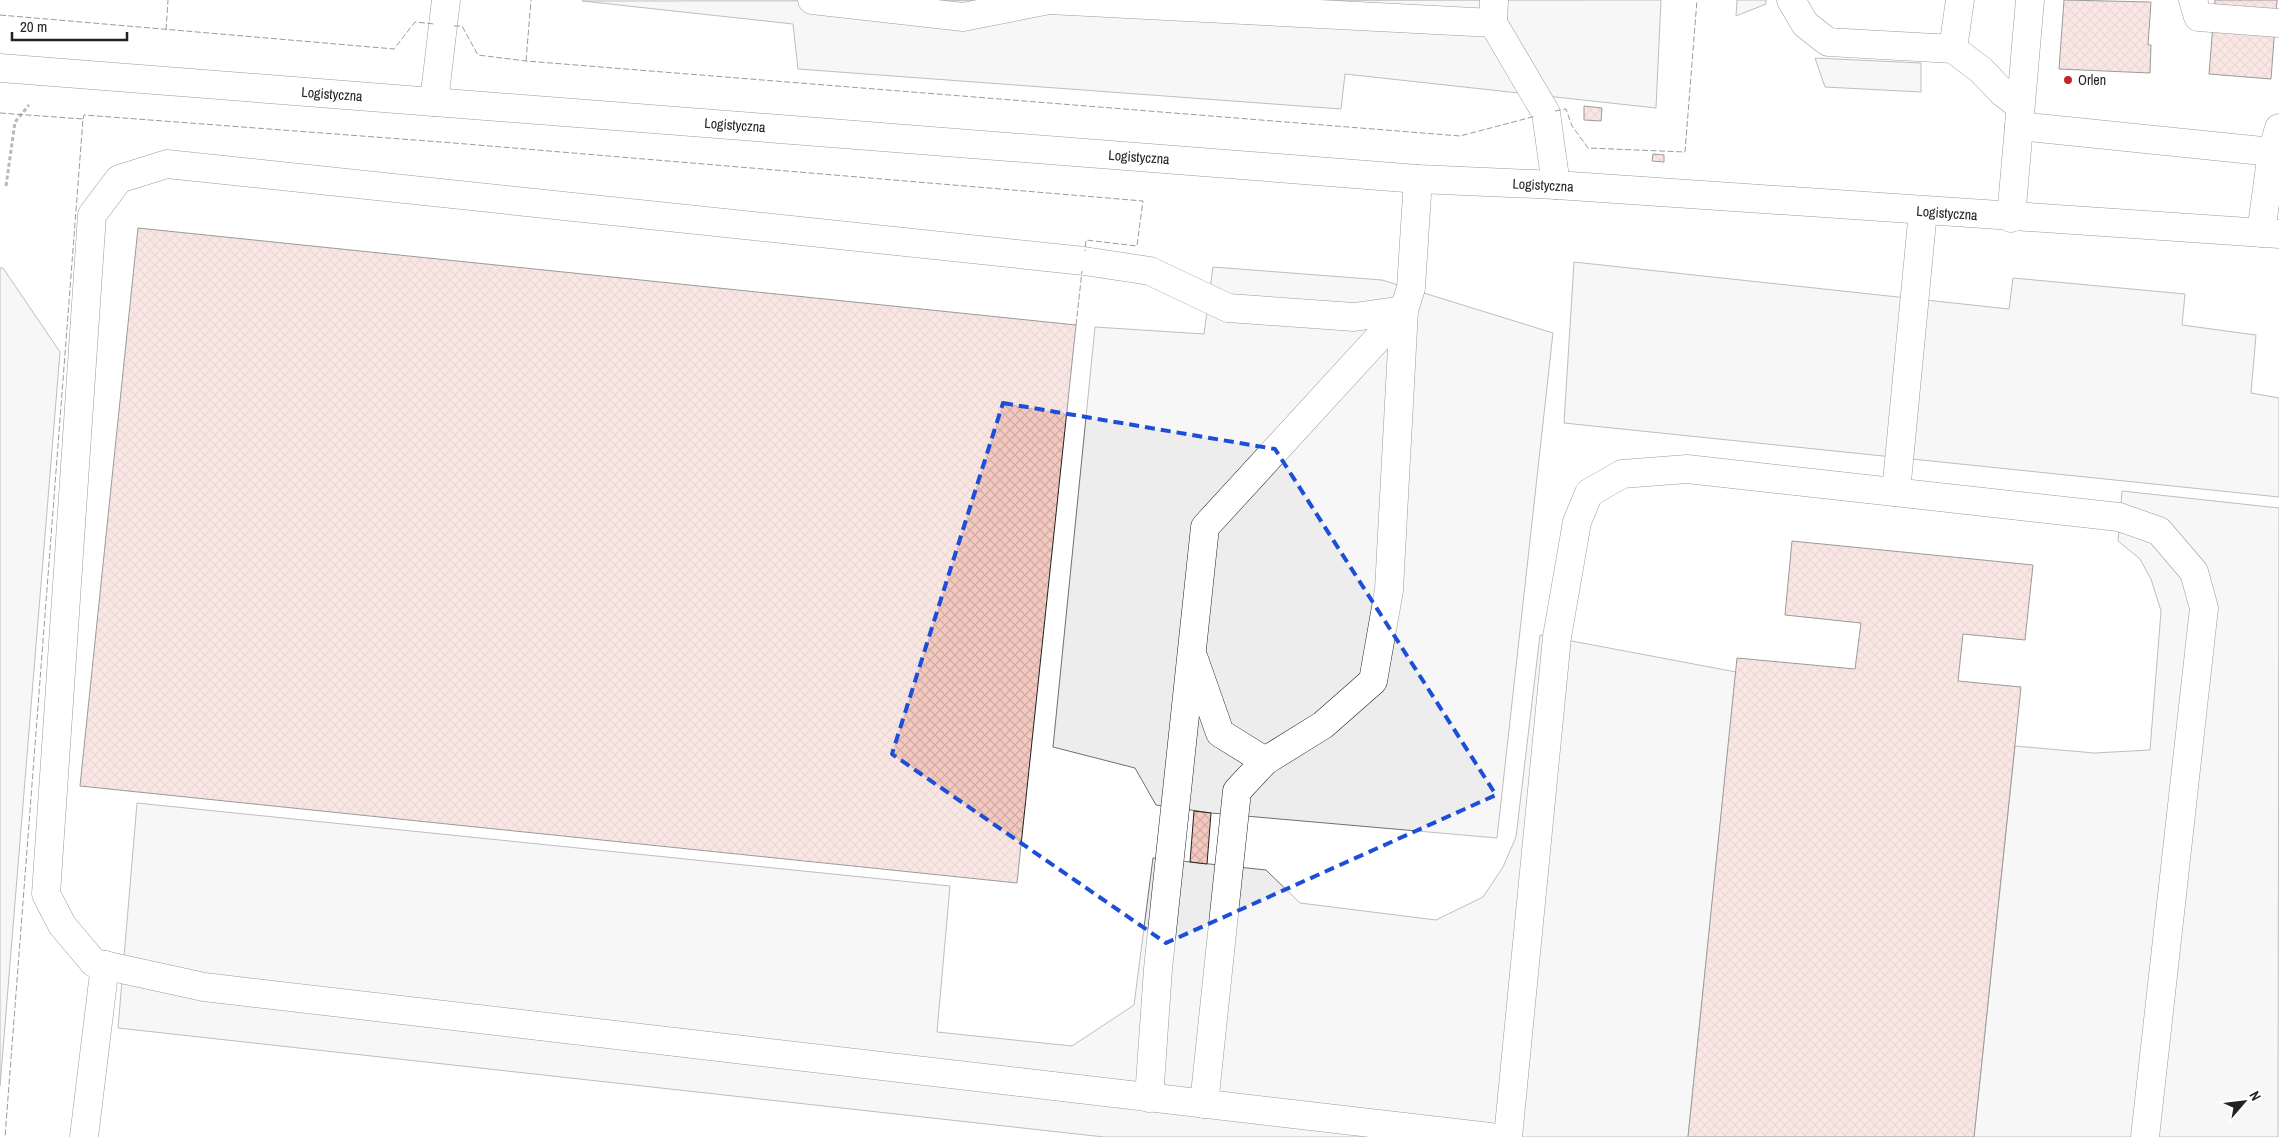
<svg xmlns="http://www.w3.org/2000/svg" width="2279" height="1137" font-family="'Archivo Narrow',sans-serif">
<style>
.parking{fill:#ededed;stroke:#6f6f6f}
.building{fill:url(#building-cross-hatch);stroke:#222}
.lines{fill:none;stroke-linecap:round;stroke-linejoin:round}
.minor-casing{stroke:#222;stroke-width:29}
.path{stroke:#646464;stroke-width:3;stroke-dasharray:4 2.5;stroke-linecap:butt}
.minor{stroke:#fff;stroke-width:28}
.fence{stroke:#222;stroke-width:1;stroke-dasharray:6 2.5;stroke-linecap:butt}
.marked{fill:none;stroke:#1d4ed8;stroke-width:4;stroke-dasharray:10 6;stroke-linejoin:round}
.poi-dot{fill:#c62828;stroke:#fff;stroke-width:2}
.labels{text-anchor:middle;stroke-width:4;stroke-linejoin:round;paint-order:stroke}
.poi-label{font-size:14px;fill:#222;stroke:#fff;text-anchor:start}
.street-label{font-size:14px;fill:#222;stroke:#fff}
</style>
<defs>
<pattern id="building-cross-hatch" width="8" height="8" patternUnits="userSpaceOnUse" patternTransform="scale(1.25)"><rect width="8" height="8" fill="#f3c9c0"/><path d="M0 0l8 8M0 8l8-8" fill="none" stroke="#d0aca5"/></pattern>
</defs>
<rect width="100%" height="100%" fill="#fff"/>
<g class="parking">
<path d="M1661 0 1656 108 1345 74 1341 109 798 69 793 24 582 1Z"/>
<path d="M1737 0H1766V4L1736 16Z"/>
<path d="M1815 58 1921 63V92L1825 87Z"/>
<path d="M1574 262 2009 309 2013 278 2185 294 2182 325 2256 335 2251 393 2279 398V497L1564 423Z"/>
<path d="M1213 267 1382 280 1553 333 1497 838 1211 813 1156 805 1135 768 1053 747 1095 327 1204 334Z"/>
<path d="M0 268H3L60 352 0 1086Z"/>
<path d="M2122 491 2279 508 2278 1137H1974L2015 746 2094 753 2150 750 2161 611 2151 579 2140 559 2118 541Z"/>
<path d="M1540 635 1736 672 1688 1137H1104L118 1028 137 803 950 886 937 1032 1072 1046 1134 1005 1153 858 1266 870 1300 903 1436 920 1483 897 1503 867 1516 837Z"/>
</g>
<g class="building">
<path d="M2064 0 2151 2 2148 45H2151L2150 73 2059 69Z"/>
<path d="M2215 0H2277L2271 79 2209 74Z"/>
<path d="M1584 106 1602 108 1601 121 1584 120Z"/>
<path d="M1653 154 1664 155V162L1652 161Z"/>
<path d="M138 228 1076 325 1017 883 80 786Z"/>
<path d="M1792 541 2033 565 2025 640 1963 634 1958 681 2021 687 1974 1137H1688L1737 658 1855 669 1861 623 1785 615Z"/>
<path d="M1194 811 1211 813 1207 864 1190 862Z"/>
</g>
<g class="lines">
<g class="minor-casing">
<g id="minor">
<path d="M812 0 963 17 1049 0"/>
<path d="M1049 0 1493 23"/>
<path d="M1494 0 1493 23 1546 113 1556 185"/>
<path d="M1791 0 1805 24 1828 42 1953 49 1981 70 2003 93 2020 106"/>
<path d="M2193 0 2198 17 2279 23"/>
<path d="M1953 49 1960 0"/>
<path d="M0 68 1418 179 1556 185 2279 234"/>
<path d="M434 102 446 0"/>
<path d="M2019 126 2272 152"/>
<path d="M2011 218 2030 0"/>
<path d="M2261 233 2272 152 2279 128"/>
<path d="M1404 310 1354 317 1228 308 1150 271 1084 261 167 164 119 179 92 215 46 894 62 925 94 963 204 987 1490 1137"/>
<path d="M1896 492 1923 211"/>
<path d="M1194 659 1220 733 1265 761"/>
<path d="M1149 1098 1158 969 1205 527 1404 310"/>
<path d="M1204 1104 1237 791 1265 761 1323 725 1373 681 1389 590 1404 310 1411 288 1418 179"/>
<path d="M84 1137 105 965"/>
<path d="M1508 1137 1557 637 1577 522 1589 493 1622 474 1687 469 2119 517 2159 531 2194 572 2204 608 2145 1137"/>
</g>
</g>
<path class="path" d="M6 186 15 122 29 105"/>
<use href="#minor" class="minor"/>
<g class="fence">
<path d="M0 15 394 49 415 22 434 24"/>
<path d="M454 26H462L478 55 526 61 1460 136 1536 116"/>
<path d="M166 30 168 0"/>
<path d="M526 61 531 0"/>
<path d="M1555 111 1566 109 1572 126 1588 148 1685 152 1697 0"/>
<path d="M0 113 83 119 5 1137"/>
<path d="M83 119 84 115 454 143 1143 201 1137 246 1086 240 1085 251"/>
<path d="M1076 325 1082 271"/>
</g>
</g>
<path d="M0 0H2279V1137H0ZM1003 403 1275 449 1496 795 1166 943 892 754Z" fill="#fff" fill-opacity=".55" fill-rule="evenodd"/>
<path class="marked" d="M1003 403 1275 449 1496 795 1166 943 892 754Z"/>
<circle class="poi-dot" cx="2068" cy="80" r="5"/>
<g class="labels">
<g class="poi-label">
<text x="2078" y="85">Orlen</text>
</g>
<g class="street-label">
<text transform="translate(332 94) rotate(4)" y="5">Logistyczna</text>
<text transform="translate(735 125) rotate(4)" y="5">Logistyczna</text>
<text transform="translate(1139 157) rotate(4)" y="5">Logistyczna</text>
<text transform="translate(1543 185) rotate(3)" y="5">Logistyczna</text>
<text transform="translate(1947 213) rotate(4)" y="5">Logistyczna</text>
</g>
</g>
<g transform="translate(2244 1102) rotate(62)" stroke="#ffffff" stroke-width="4" paint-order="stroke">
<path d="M0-4L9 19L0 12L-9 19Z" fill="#222222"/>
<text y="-8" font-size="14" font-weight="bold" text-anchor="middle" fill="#222222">N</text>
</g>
<path d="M12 32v8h115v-8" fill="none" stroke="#222222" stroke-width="2.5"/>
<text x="20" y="32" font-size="15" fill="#222222" stroke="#ffffff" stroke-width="4" paint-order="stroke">20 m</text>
</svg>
